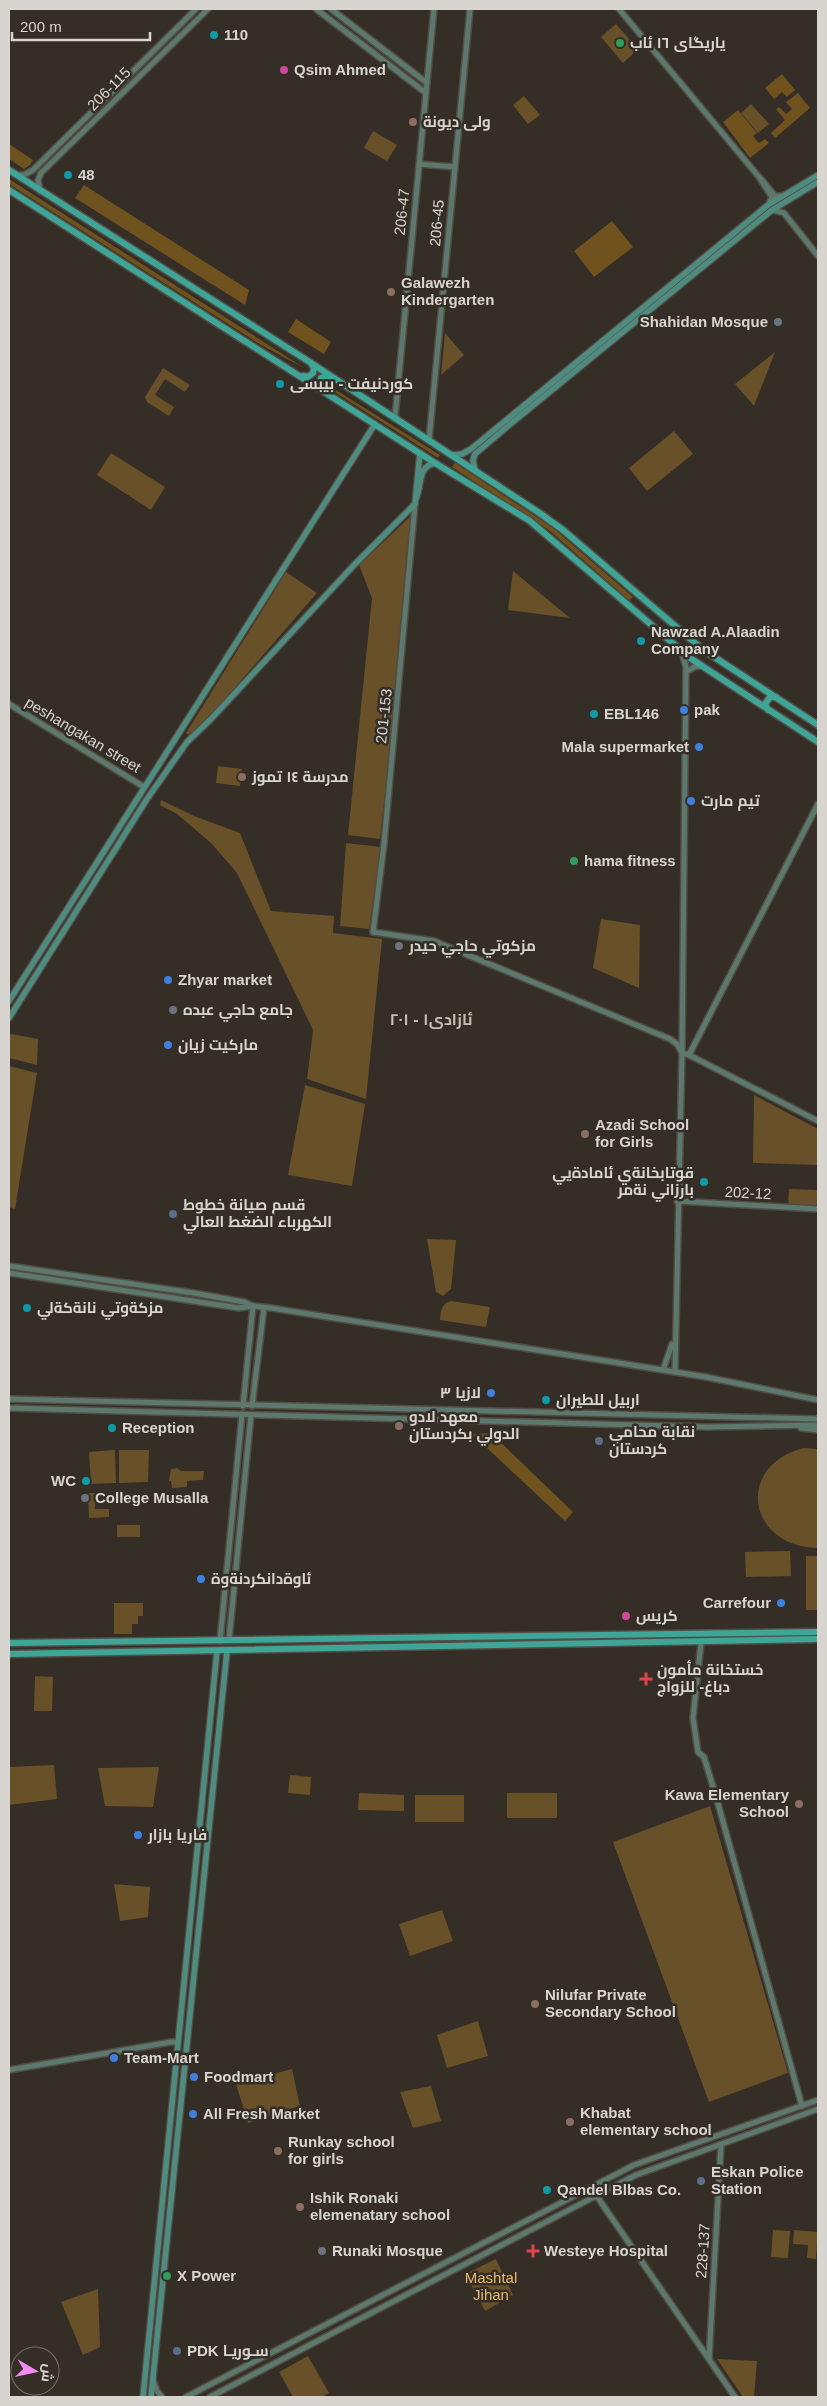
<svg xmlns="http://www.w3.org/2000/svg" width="827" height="2406" font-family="Helvetica,Cairo,sans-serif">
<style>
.green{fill:#685028}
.forest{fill:#6f521d}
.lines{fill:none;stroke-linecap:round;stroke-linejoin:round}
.secondary-casing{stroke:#514c45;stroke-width:8}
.primary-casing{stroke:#514c45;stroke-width:8}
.highway-casing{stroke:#514c45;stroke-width:9}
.secondary{stroke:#5d786c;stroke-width:5}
.primary{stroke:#508b7f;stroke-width:5.5}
.highway{stroke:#3ea597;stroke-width:6}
.culture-dot{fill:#0f9aa8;stroke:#342e26;stroke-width:2}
.leisure-dot{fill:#2e9e5b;stroke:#342e26;stroke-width:2}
.hotel-dot{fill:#d1479c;stroke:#342e26;stroke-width:2}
.education-dot{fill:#8d6e63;stroke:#342e26;stroke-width:2}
.worship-dot{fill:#6b7280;stroke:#342e26;stroke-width:2}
.shop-dot{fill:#3f7fe0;stroke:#342e26;stroke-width:2}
.service-dot{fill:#5c6f8a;stroke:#342e26;stroke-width:2}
.health-dot{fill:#e0444e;stroke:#342e26;stroke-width:2}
.labels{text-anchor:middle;stroke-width:5;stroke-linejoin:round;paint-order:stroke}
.poi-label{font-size:15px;font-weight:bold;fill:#d8d4cf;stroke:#342e26;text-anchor:start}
.street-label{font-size:15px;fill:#d8d4cf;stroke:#342e26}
.park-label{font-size:15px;fill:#e8ba6d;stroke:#342e26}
.neighbourhood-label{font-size:16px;font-weight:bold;fill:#c5beb3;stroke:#342e26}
</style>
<rect width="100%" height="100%" fill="#342e26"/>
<g class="green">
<path d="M616 24 638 49 623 63 601 37Z"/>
<path d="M524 96 540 115 528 124 513 105Z"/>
<path d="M751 104 769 124 758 133 741 113Z"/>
<path d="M373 131 397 145 387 161 364 148Z"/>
<path d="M445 333 464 355 441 375Z"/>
<path d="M775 352 754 406 735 384Z"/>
<path d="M163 368 190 385 185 392 165 379 155 395 174 407 169 416 147 402 145 397Z"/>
<path d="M674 431 693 454 647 491 629 468Z"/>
<path d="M111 453 165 487 151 510 97 475Z"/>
<path d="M413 514 407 587 380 839 348 835 372 598 359 565Z"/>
<path d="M513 571 570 618 508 610Z"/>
<path d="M286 572 317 593 192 737 186 733Z"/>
<path d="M218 766 242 769 240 786 216 783Z"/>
<path d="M161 800 194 816 240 833 271 911 334 916 333 933 382 939 366 1099 307 1079 313 1030 237 873 211 843 177 814 160 805Z"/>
<path d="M346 843 381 847 369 929 340 926Z"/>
<path d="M601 919 640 925 639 988 593 968Z"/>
<path d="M11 1034 38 1039 37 1065 9 1058V1037Z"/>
<path d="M9 1066 37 1073 15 1209 9 1207Z"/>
<path d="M305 1085 365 1104 352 1186 288 1175Z"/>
<path d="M754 1095 818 1129V1165L753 1163Z"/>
<path d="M789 1189 818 1190V1208L788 1207Z"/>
<path d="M427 1239 456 1240 451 1289 443 1296 436 1292Z"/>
<path d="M451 1301 490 1307 486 1327 440 1320C441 1310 441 1304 451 1301Z"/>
<path d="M803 1448 818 1449V1548C748 1547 734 1467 803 1448Z"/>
<path d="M115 1450 116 1483 91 1484 89 1452Z"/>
<path d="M119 1450H149L148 1482 119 1483Z"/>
<path d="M177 1468 181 1471H204L203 1480 187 1481V1487L172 1488 171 1481H169L171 1469Z"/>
<path d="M88 1493H95V1509H109V1517L89 1518Z"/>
<rect x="117" y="1525" width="23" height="12"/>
<path d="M790 1551 791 1576 746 1577 745 1552Z"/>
<rect x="806" y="1556" width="12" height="54"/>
<path d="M114 1603H143V1616H138V1624H132V1634H114Z"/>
<path d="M35 1676 53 1677 52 1711H34Z"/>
<path d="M54 1765 57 1799 9 1805V1767Z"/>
<path d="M159 1767 153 1807 105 1806 98 1768Z"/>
<path d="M290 1775 311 1777 310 1795 288 1793Z"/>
<path d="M359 1793 404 1795V1811L358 1810Z"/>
<rect x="507" y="1793" width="50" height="25"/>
<rect x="415" y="1795" width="49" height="27"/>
<path d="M710 1806 788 2073 709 2102 613 1842Z"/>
<path d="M114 1884 150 1887 148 1917 120 1921Z"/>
<path d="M442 1910 453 1941 410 1956 399 1924Z"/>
<path d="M478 2021 488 2056 447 2068 437 2035Z"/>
<path d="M292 2069 300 2106 248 2123 236 2084Z"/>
<path d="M431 2086 441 2121 413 2128 400 2092Z"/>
<path d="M773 2230 790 2231 788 2258 771 2257Z"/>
<path d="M794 2230 818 2232 816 2259 807 2258 808 2245 793 2244Z"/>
<path d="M496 2259 513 2295 485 2311 465 2274Z"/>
<path d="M98 2289 100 2347 83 2355 61 2302Z"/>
<path d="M308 2356 329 2393 322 2397H293L279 2372Z"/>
<path d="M717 2359 757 2361 754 2397H743Z"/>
</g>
<g class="forest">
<path d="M782 74 795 90 787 97 782 92 774 99 765 88Z"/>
<path d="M798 93 810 108 775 138 771 133 785 120 776 109 779 107 786 114 792 109 786 102Z"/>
<path d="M738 110 757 133 753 136 759 143 765 139 769 143 750 158 723 122Z"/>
<path d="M9 144 33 160 30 165 24 169 9 159Z"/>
<path d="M9 179 306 369 261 345 9 184Z"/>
<path d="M84 185 249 290 245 305 75 198Z"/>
<path d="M612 221 633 247 594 277 574 251Z"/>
<path d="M296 319 331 342 324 354 288 332Z"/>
<path d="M331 387 440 455 438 458 330 389Z"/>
<path d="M455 463 553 528 633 597 629 600 549 530 452 467Z"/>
<path d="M491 1433 573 1512 565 1521 472 1434Z"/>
</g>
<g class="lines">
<g class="secondary-casing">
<g id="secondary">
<path d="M316 9 426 93"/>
<path d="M331 9 427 83"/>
<path d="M619 9 759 177 772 197 769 204"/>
<path d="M419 164 455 167"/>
<path d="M17 175H24L33 170 196 9"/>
<path d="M761 179 775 196H782"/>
<path d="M40 191 38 180 41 173 208 9"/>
<path d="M773 210 784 213 818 256"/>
<path d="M395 417 434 9"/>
<path d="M429 440 470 9"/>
<path d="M415 504 384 844 373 932 434 941 670 1039 677 1044 682 1053 689 1055 818 1121"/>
<path d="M686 672 694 667 701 666"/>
<path d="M9 704 144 787"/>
<path d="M689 1055 818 804"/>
<path d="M677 1201 818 1209"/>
<path d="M9 1266 194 1293 244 1302 253 1306"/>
<path d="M9 1273 239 1308 253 1306 271 1308 613 1362 706 1377 818 1400"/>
<path d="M663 1370 672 1344"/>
<path d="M675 1372 682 1053 686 667 682 653"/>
<path d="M9 1399 818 1419"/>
<path d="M243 1406 253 1306"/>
<path d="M252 1406 264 1308"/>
<path d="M9 1408 707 1427 818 1425"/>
<path d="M801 1428 818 1430"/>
<path d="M229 1640 251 1415"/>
<path d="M220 1641 242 1414"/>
<path d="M701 1643 693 1718 698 1752 704 1757 717 1800 802 2106"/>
<path d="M9 2070 171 2042H178"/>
<path d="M596 2195 735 2397"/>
<path d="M709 2359 721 2145"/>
<path d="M153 2380 157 2391 162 2397"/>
<path d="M186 2397 634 2165 818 2100"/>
<path d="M210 2397 636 2175 818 2109"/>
</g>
</g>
<g class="primary-casing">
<g id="primary">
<path d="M452 455 462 454 471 449 768 205 818 175"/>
<path d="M475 470 473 460 475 454 508 426 772 210 818 182"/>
<path d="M416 499C422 485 417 467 435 463"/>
<path d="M9 1001 375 424"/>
<path d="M9 1018 147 799 187 742 211 719 355 564 415 504 420 453"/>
<path d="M143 2397 217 1651"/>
<path d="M151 2397 227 1651"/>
</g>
</g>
<g class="highway-casing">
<g id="highway">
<path d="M9 170 308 361 538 512 563 530 702 649 818 725"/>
<path d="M9 190 435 463 530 521 690 658 818 742"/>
<path d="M303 376 308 377 313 373 314 368 311 363"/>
<path d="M321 389 319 384 321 378 327 376 331 377"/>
<path d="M768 710 765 704 770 697H776"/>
<path d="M9 1643 818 1632"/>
<path d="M9 1654 818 1639"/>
</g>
</g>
<use href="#secondary" class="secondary"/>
<use href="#primary" class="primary"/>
<use href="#highway" class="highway"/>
</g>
<g class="culture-dot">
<circle cx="214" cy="35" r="5"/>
<circle cx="68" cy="175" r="5"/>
<circle cx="280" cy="384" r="5"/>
<circle cx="641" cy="641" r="5"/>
<circle cx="594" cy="714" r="5"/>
<circle cx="704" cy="1182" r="5"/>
<circle cx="27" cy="1308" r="5"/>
<circle cx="546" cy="1400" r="5"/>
<circle cx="112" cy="1428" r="5"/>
<circle cx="86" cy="1481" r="5"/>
<circle cx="547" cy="2190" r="5"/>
</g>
<g class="leisure-dot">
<circle cx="620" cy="43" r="5"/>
<circle cx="574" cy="861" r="5"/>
<circle cx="167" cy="2276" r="5"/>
</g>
<g class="hotel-dot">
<circle cx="284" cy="70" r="5"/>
<circle cx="626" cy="1616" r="5"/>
</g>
<g class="education-dot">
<circle cx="413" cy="122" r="5"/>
<circle cx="391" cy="292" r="5"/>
<circle cx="242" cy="777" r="5"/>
<circle cx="585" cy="1134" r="5"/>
<circle cx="399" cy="1426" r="5"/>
<circle cx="799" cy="1804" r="5"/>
<circle cx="535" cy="2004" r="5"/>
<circle cx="570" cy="2122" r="5"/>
<circle cx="278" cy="2151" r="5"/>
<circle cx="300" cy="2207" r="5"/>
</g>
<g class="worship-dot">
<circle cx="778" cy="322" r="5"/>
<circle cx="399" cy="946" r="5"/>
<circle cx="173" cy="1010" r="5"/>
<circle cx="85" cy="1498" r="5"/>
<circle cx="322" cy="2251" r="5"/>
</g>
<g class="shop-dot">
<circle cx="684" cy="710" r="5"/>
<circle cx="699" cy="747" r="5"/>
<circle cx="691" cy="801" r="5"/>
<circle cx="168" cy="980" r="5"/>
<circle cx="168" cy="1045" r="5"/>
<circle cx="491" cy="1393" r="5"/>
<circle cx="201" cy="1579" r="5"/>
<circle cx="781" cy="1603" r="5"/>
<circle cx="138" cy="1835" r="5"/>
<circle cx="114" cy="2058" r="5"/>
<circle cx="194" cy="2077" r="5"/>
<circle cx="193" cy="2114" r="5"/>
</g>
<g class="service-dot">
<circle cx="173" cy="1214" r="5"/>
<circle cx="599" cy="1441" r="5"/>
<circle cx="701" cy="2181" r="5"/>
<circle cx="177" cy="2351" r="5"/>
</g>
<g class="health-dot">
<path d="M643.5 1671.5h5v5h5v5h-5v5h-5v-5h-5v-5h5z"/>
<path d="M530.5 2243.5h5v5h5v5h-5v5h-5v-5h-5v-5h5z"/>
</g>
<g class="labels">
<g class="poi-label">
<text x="224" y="40">110</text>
<text x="630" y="48">یاریگای ١٦ ئاب</text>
<text x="294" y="75">Qsim Ahmed</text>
<text x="423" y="127">ولی دیونة</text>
<text x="78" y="180">48</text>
<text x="401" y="288">Galawezh<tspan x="401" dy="17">Kindergarten</tspan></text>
<text x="768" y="327" text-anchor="end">Shahidan Mosque</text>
<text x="290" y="389">کوردنیفت - بیبسی</text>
<text x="651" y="637">Nawzad A.Alaadin<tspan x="651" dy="17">Company</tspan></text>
<text x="694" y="715">pak</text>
<text x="604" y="719">EBL146</text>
<text x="689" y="752" text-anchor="end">Mala supermarket</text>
<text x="252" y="782">مدرسة ١٤ تموز</text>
<text x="701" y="806">تيم مارت</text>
<text x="584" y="866">hama fitness</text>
<text x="409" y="951">مزكوتي حاجي حيدر</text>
<text x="178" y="985">Zhyar market</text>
<text x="183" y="1015">جامع حاجي عبده</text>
<text x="178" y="1050">ماركيت زيان</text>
<text x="595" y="1130">Azadi School<tspan x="595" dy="17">for Girls</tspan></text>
<text x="694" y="1178" text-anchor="end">قوتابخانةي ئامادةيي<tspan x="694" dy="17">بارزاني نةمر</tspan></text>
<text x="183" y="1210">قسم صيانة خطوط<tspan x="183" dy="17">الكهرباء الضغط العالي</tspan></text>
<text x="37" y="1313">مزكةوتي نانةكةلي</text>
<text x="481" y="1398" text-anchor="end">لازیا ٣</text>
<text x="556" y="1405">اربيل للطيران</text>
<text x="409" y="1422">معهد لادو<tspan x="409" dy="17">الدولي بكردستان</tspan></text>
<text x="122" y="1433">Reception</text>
<text x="609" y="1437">نقابة محامي<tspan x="609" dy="17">كردستان</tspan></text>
<text x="76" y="1486" text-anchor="end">WC</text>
<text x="95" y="1503">College Musalla</text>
<text x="211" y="1584">ئاوةدانكردنةوة</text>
<text x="771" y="1608" text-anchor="end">Carrefour</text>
<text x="636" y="1621">كريس</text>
<text x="657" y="1675">خستخانة مأمون<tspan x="657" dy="17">دباغ- للزواج</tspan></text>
<text x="789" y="1800" text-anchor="end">Kawa Elementary<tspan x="789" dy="17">School</tspan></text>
<text x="148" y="1840">فاريا بازار</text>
<text x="545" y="2000">Nilufar Private<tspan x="545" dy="17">Secondary School</tspan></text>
<text x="124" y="2063">Team-Mart</text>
<text x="204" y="2082">Foodmart</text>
<text x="580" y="2118">Khabat<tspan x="580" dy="17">elementary school</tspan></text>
<text x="203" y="2119">All Fresh Market</text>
<text x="288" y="2147">Runkay school<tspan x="288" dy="17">for girls</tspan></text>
<text x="711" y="2177">Eskan Police<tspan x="711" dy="17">Station</tspan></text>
<text x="557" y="2195">Qandel Blbas Co.</text>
<text x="310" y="2203">Ishik Ronaki<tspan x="310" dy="17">elemenatary school</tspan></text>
<text x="332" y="2256">Runaki Mosque</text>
<text x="544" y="2256">Westeye Hospital</text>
<text x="177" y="2281">X Power</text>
<text x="187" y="2356">PDK سـوریـا</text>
</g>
<g class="street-label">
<text transform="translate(109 89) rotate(-45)" y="5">206-115</text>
<text transform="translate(402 212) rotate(-84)" y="5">206-47</text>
<text transform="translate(437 223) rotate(-85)" y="5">206-45</text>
<text transform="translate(384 716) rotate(-84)" y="5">201-153</text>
<text transform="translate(83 735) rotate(31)" y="5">peshangakan street</text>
<text transform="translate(748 1193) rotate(3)" y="5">202-12</text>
<text transform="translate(703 2251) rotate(-86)" y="5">228-137</text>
</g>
<g class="park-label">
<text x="491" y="2283">Mashtal<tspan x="491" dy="17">Jihan</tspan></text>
</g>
<g class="neighbourhood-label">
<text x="431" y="1025">ئازادی١ - ٢٠١</text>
</g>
</g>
<rect width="827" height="2406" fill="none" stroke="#d8d4cf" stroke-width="20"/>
<g transform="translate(35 2371) rotate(99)"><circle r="24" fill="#342e26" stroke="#76706a"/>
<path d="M0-4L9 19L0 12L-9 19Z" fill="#f28af3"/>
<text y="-8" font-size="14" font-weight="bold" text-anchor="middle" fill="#d8d4cf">ش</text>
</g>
<path d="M12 32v8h138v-8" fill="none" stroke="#d8d4cf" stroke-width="2.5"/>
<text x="20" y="32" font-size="15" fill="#d8d4cf" stroke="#342e26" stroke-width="4" paint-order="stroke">200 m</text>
</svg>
